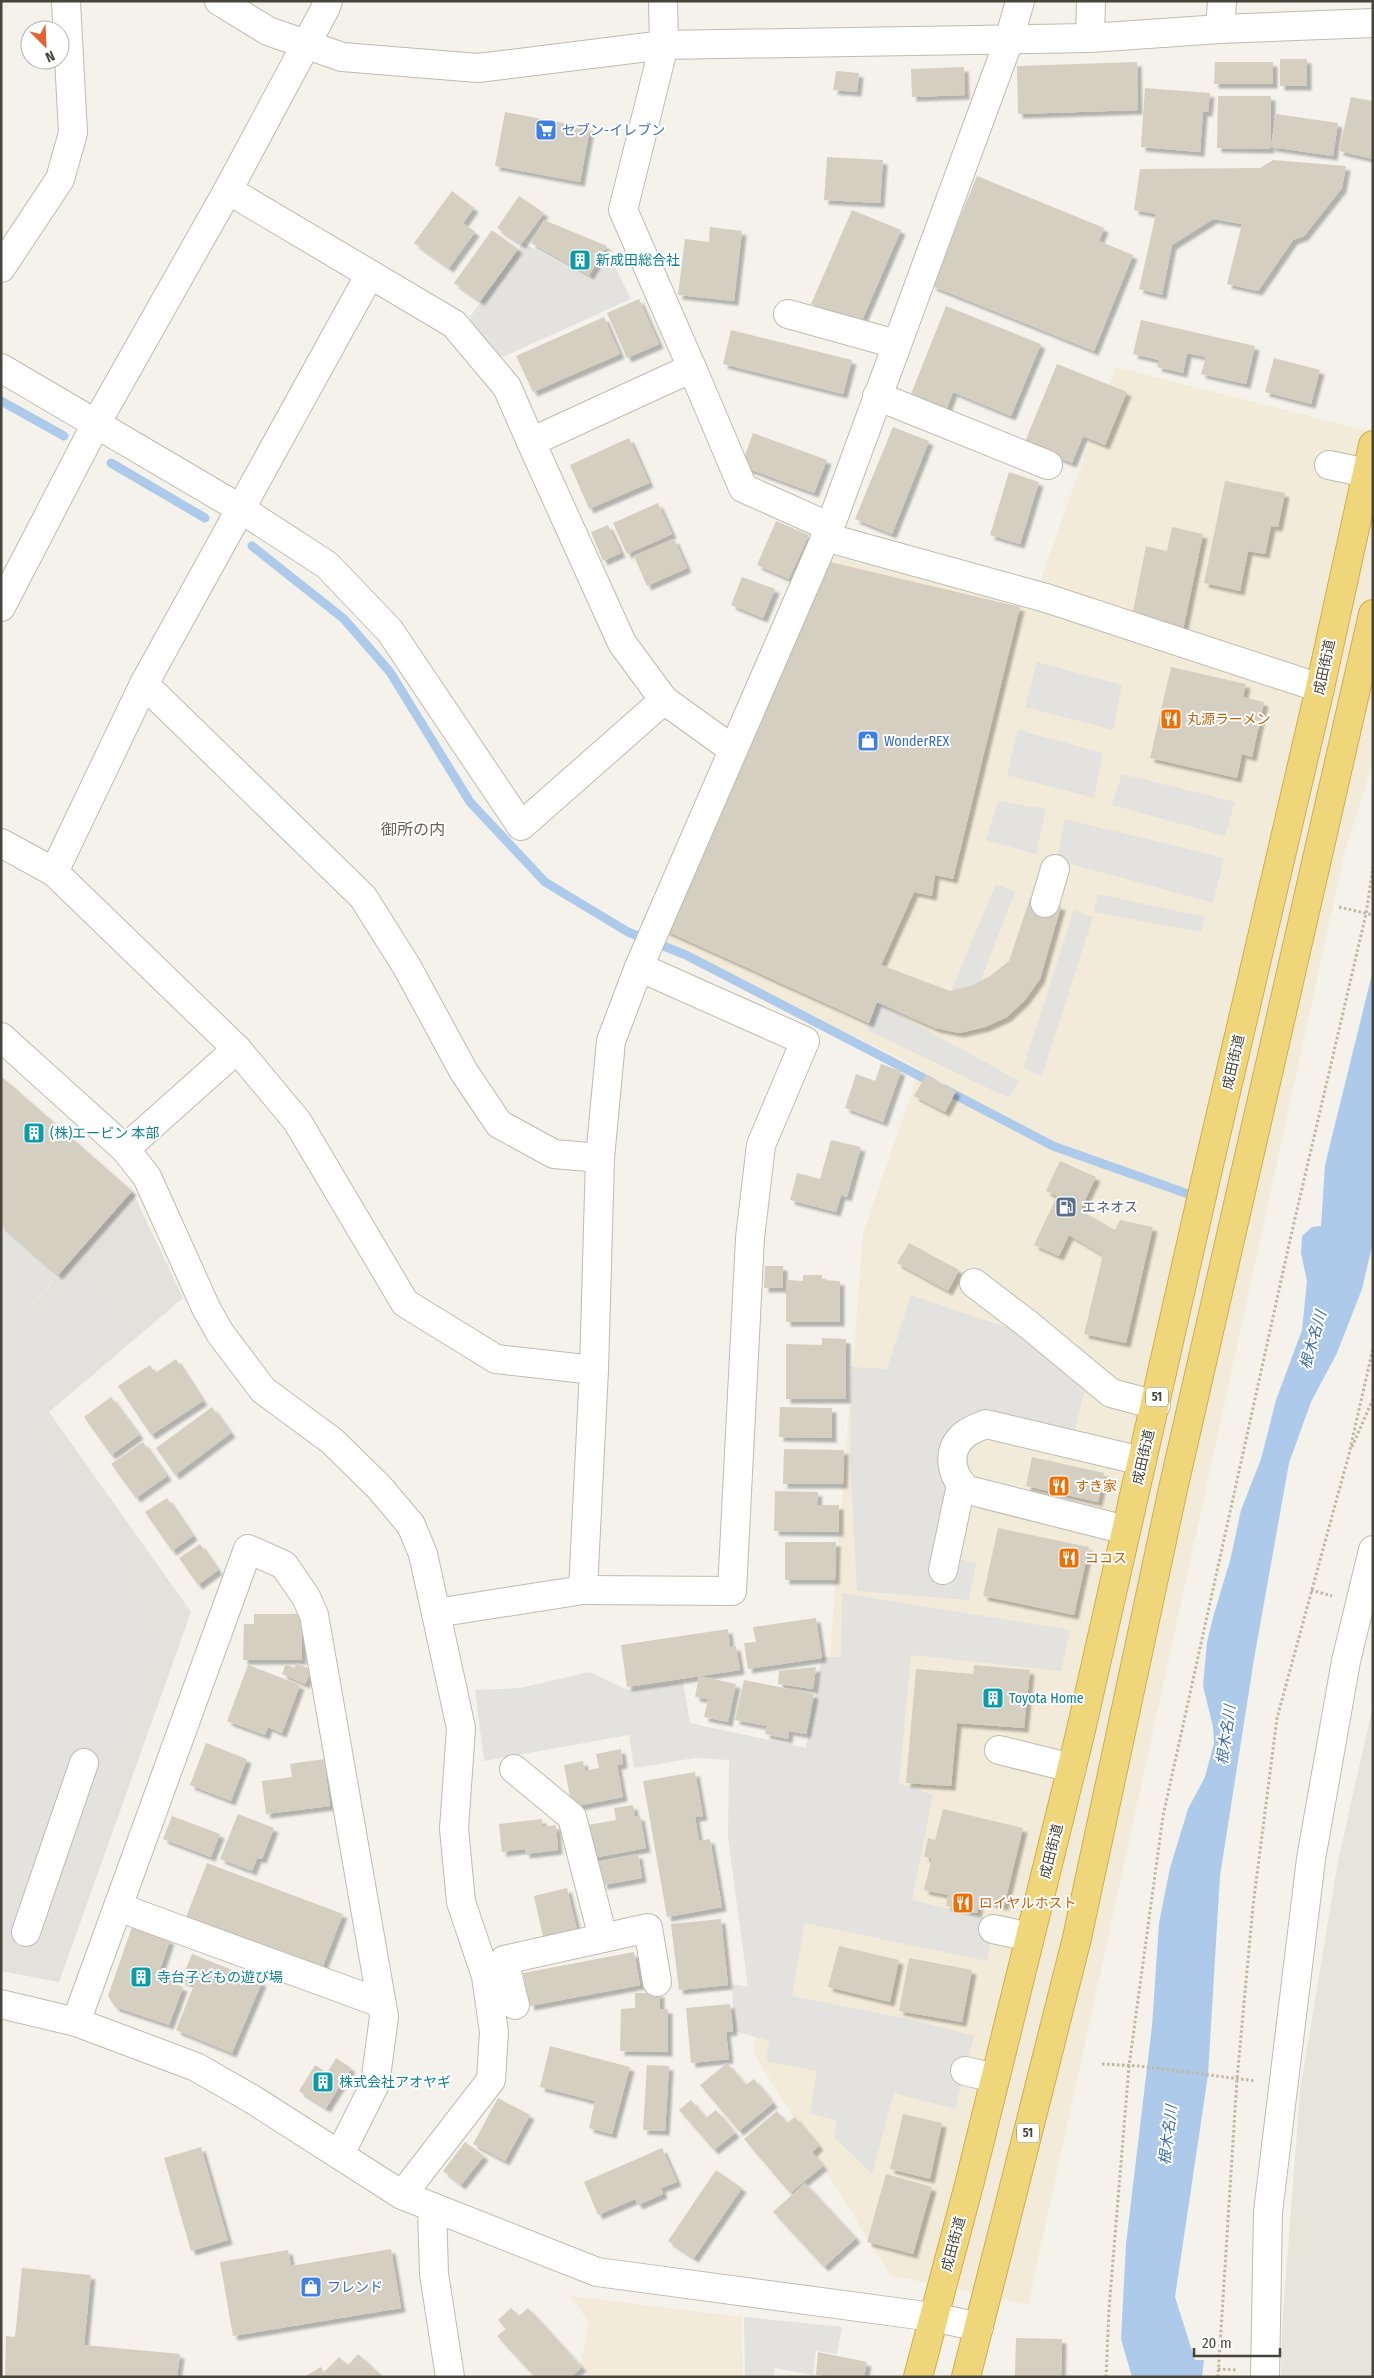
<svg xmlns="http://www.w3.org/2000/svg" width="1374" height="2378" font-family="'Fira Sans Condensed','Noto Sans JP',sans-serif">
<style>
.residential{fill:#e7e5da}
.commercial{fill:#f3ebd9}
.industrial{fill:#e4e1dc}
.parking{fill:#e3e2df}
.water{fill:#aecaea}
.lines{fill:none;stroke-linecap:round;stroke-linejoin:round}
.stream{stroke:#aecaea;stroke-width:9}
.building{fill:#d4cfc1;filter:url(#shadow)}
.minor-casing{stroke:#bfbbae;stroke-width:30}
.highway-casing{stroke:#ceae4b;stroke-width:30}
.path{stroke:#bfb8a1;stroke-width:3;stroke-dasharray:2.5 2.5;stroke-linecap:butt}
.minor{stroke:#fff;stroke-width:28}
.highway{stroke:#f0d67a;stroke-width:28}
.labels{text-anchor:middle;stroke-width:4;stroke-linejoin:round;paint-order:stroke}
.shield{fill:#fff;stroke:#7e7c74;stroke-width:1}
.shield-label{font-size:12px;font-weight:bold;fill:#474439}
.shop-label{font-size:14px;fill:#366cbe;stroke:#fff;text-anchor:start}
.culture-label{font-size:14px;fill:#0d838f;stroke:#fff;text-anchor:start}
.street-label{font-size:14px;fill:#474439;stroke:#fff}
.food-label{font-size:14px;fill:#c56008;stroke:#fff;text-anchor:start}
.service-label{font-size:14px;fill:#4e5e75;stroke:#fff;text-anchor:start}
.water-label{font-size:15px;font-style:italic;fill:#3d6ea9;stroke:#fff}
.quarter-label{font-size:16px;fill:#696252;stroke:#fff}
</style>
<defs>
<filter id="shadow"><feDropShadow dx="4.5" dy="4.5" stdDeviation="1" flood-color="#0004"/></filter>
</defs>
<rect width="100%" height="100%" fill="#f4f2eb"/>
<path class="residential" d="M1373 1705V2377H1281L1282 2327 1300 2091 1338 1861Z"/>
<g class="commercial">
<path d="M1116 367 1373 432V763L1345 851 1028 2305 890 2275 753 2052 823 1742 863 1233 920 1069 659 940 833 556 1031 607Z"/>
<path d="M571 2296 742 2317 743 2377H591L580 2365 589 2323Z"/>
</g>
<path class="industrial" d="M132 1191 183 1298 49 1412 191 1612 59 1982 1 1971V1341Z"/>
<g class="parking">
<path d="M523 243 590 279 608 253 631 299 498 359 473 330 470 317Z"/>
<path d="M1037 662 1122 685 1113 730 1025 707Z"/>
<path d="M1018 730 1103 753 1094 798 1007 775Z"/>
<path d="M1122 774 1235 802 1225 836 1112 805Z"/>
<path d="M998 801 1046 809 1036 854 986 840Z"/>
<path d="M1065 819 1224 858 1213 903 1057 860Z"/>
<path d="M996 884 1015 892 963 1026 938 1022Z"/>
<path d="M1098 894 1205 917 1201 932 1094 912Z"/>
<path d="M1074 910 1093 917 1042 1076 1023 1068Z"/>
<path d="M877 1002 1019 1081 1009 1098 867 1030Z"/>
<path d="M1 1225 58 1275 1 1341Z"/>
<path d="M77 1283 127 1328 28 1434 131 1544 113 1567 156 1644 41 1945 1 1929V1367Z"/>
<path d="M911 1295 1021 1332 1086 1385 1070 1450 996 1435 977 1444 968 1455 969 1471 955 1559 976 1563 969 1600 857 1591 850 1463 851 1367 887 1369Z"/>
<path d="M842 1593 1070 1630 1061 1671 911 1655 899 1783 933 1795 912 1900 996 1920 987 1961 805 1923 792 1996 913 2020 974 2036 955 2109 894 2093 872 2174 835 2138 836 2120 810 2114 817 2071 766 2061 769 2041 734 2031 732 1984 748 1987 728 1837 729 1760 695 1758 634 1768 629 1735 484 1761 475 1690 520 1688 590 1672 628 1690 683 1682 690 1723 806 1748 822 1657H841Z"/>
<path d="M744 2317 842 2327 837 2354 816 2351 813 2375 775 2368 773 2377H745Z"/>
</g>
<path class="water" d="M1373 970V1242L1362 1289 1337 1353 1311 1402 1289 1463 1254 1659 1220 1876 1208 2075 1175 2297 1195 2360H1204L1202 2377H1132L1121 2339 1126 2244 1152 2026 1159 1923 1170 1868 1188 1809 1205 1777 1214 1743 1213 1727 1203 1686 1207 1642 1214 1614 1231 1557 1241 1510 1261 1459 1276 1400 1302 1330 1307 1281 1301 1253 1302 1236 1312 1227 1321 1226 1325 1165Z"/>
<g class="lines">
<g class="stream">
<path d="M1 401 64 436"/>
<path d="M111 463 205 518"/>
<path d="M252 546 344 619 390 672 470 802 545 882 628 932 686 955 933 1083"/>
<path d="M944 1089 1053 1146 1191 1195 1190 1203"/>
</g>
</g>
<g class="building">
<rect x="1280" y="59" width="27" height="27"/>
<path d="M1137 62 1138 110 1018 114 1017 66Z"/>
<path d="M1215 62H1273V84H1214Z"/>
<path d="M964 67 965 95 912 97 911 69Z"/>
<path d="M836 71 859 73 857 92 833 90Z"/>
<path d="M1145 88 1210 93 1208 112H1203L1200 152 1141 147Z"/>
<path d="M1218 96H1271L1270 149 1217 148Z"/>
<path d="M1351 97 1373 101V159L1339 151Z"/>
<path d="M505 112 590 128 580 182 495 166Z"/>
<path d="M1276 114 1338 123 1333 156 1271 147Z"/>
<path d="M827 157 883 160 880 203 824 200Z"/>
<path d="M1273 160 1346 166 1342 188 1304 236 1293 240 1258 291 1227 284 1242 224 1213 219 1172 245 1162 295 1139 289 1156 214 1134 210 1140 169 1260 168Z"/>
<path d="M977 176 1104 228 1099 241 1133 255 1094 351 932 286Z"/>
<path d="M452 191 474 208 463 223 475 232 449 268 414 243Z"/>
<path d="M519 196 544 213 521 244 497 228Z"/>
<path d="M852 210 901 230 860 325 811 304Z"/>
<path d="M544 220 607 246 589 275 531 243Z"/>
<path d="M710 227 742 231 734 301 678 295 685 239 709 242Z"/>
<path d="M492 230 518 249 480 301 454 283Z"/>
<path d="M639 299 659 344 627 358 607 313Z"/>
<path d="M946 306 1041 344 1011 416 953 392 947 408 911 394Z"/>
<path d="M604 317 620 354 533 392 516 356Z"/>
<path d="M1141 320 1255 346 1246 384 1201 374 1206 357 1187 353 1183 373 1157 367 1159 360 1133 354Z"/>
<path d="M731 330 852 360 843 394 723 364Z"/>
<path d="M1274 358 1320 370 1311 404 1265 392Z"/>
<path d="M1057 364 1127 392 1105 445 1083 436 1072 463 1024 444Z"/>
<path d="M893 427 929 441 892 534 855 519Z"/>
<path d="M753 433 827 460 814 493 741 466Z"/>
<path d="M629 438 649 483 589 509 570 465Z"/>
<path d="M1009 472 1039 482 1020 544 990 535Z"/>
<path d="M1225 481 1285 493 1278 527 1271 526 1265 554 1248 551 1240 591 1204 583Z"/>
<path d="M658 503 672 534 627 554 613 523Z"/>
<path d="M776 521 809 535 789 579 757 565Z"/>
<path d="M608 525 621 553 603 561 591 532Z"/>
<path d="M1172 527 1203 534 1183 630 1133 611 1146 546 1167 551Z"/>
<path d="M674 539 687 568 647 586 634 556Z"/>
<path d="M830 562 1020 607 953 879 935 875 932 896 914 892 881 965 950 991 971 986 990 976 1009 961 1030 898 1061 906 1040 979 1025 1000 1007 1017 985 1027 959 1033 935 1028 877 1002 869 1023 664 930Z"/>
<path d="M742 577 775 589 763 618 731 605Z"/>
<path d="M1171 667 1246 684 1243 697 1264 702 1252 757 1242 754 1237 778 1150 758Z"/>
<path d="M881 1064 901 1071 883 1122 845 1108 856 1074 875 1081Z"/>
<path d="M926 1075 956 1091 945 1112 914 1096Z"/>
<path d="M1 1076 132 1191 58 1275 1 1225Z"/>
<path d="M831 1140 861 1147 847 1197 841 1195 836 1212 790 1200 797 1173 820 1179Z"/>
<path d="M1060 1161 1096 1177 1080 1210 1115 1230 1120 1220 1153 1227 1126 1343 1084 1334 1103 1255 1069 1235 1059 1256 1034 1245 1057 1196 1046 1191Z"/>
<path d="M909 1243 959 1270 948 1291 897 1263Z"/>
<path d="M765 1266H783V1288H764Z"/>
<path d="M803 1275H822V1280L840 1281V1322H786V1280L803 1281Z"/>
<path d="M822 1338 846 1339V1399H786V1344L822 1345Z"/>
<path d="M176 1359 203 1401 151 1435 118 1386 150 1365 155 1373Z"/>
<path d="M111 1397 139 1435 111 1455 84 1417Z"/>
<path d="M212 1407 231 1433 175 1475 156 1448Z"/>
<path d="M780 1407 832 1408V1438L779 1437Z"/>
<path d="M143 1442 167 1476 136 1498 111 1464Z"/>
<path d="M784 1449 844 1450 843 1484H783Z"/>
<path d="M1032 1457 1104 1473 1098 1502 1026 1486Z"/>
<path d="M775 1491 818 1492 817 1505H839V1532L774 1531Z"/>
<path d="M167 1498 193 1536 172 1551 145 1512Z"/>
<path d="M998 1528 1089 1547 1074 1615 983 1596Z"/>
<path d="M785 1542H836L835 1580H785Z"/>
<path d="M200 1544 218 1570 198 1585 179 1558Z"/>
<path d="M254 1614H302V1660H243L244 1624H254Z"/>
<path d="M816 1618 822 1658 748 1669 744 1643 756 1642 753 1627Z"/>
<path d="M728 1629 730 1647 736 1646 740 1670 627 1687 621 1645Z"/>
<path d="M296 1663 312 1670 305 1684 282 1674 286 1664 294 1668Z"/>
<path d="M248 1665 300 1685 282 1733 268 1727 265 1735 227 1721Z"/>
<path d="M974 1665 1030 1670 1024 1728 957 1723 951 1786 906 1783 916 1669 973 1674Z"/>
<path d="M816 1667 813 1689 778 1684 779 1671Z"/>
<path d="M699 1676 736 1684 728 1722 704 1717 708 1699 695 1697Z"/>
<path d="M744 1680 814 1694 806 1734 789 1731 788 1739 765 1734 767 1726 735 1720Z"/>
<path d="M206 1743 247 1759 231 1801 190 1785Z"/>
<path d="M621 1749 623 1764 617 1765 623 1797 572 1807 564 1765 583 1761 585 1771 599 1768 596 1754Z"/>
<path d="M324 1759 330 1806 266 1814 262 1781 292 1777 290 1764Z"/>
<path d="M695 1772 703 1816 695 1817 699 1841 710 1839 722 1907 667 1917 643 1781Z"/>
<path d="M633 1805 635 1816H640L646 1848 587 1859 582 1826 616 1820 614 1808Z"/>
<path d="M943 1809 1023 1828 1004 1906 980 1900 977 1913 946 1906 948 1895 924 1890 932 1858 924 1857 928 1838 935 1840Z"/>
<path d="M238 1814 274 1828 262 1859 257 1858 252 1871 220 1859Z"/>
<path d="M172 1816 220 1834 211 1857 163 1839Z"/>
<path d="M542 1819V1827L556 1825 558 1850 525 1854V1849L502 1852 499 1824Z"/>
<path d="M638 1854 642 1878 603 1885 598 1862Z"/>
<path d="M207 1863 343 1914 321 1971 185 1920Z"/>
<path d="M567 1888 579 1938 545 1946 534 1896Z"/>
<path d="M721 1919 728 1985 679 1990 671 1924Z"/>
<path d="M132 1927 170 1940 160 1969 169 1972 166 1981 183 1987 169 2025 115 2007 108 1996Z"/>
<path d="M839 1946 899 1960 890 2002 828 1987Z"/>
<path d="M634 1952 640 1985 530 2006 523 1973Z"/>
<path d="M192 1954 262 1982 232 2053 176 2030 194 1985 181 1980Z"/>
<path d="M909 1958 972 1970 962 2022 899 2011Z"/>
<path d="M635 1993H660V2009H668V2052L620 2051 621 2009 635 2008Z"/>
<path d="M730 2004 733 2031 726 2032 729 2059 691 2063 686 2008Z"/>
<path d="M550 2046 630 2067 612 2134 589 2128 595 2101 540 2087Z"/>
<path d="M336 2058 351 2068 326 2108 299 2091 315 2065 327 2073Z"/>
<path d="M727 2063 746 2085 754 2079 773 2103 739 2131 700 2085Z"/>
<path d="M647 2065 669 2066 665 2131 643 2130Z"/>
<path d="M498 2098 530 2115 505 2161 473 2144Z"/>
<path d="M691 2100 706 2118 716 2110 735 2133 714 2150 679 2110Z"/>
<path d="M777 2111 787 2123 795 2117 819 2146 812 2152 823 2166 790 2193 744 2139Z"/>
<path d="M903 2114 942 2123 930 2179 890 2169Z"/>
<path d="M465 2142 484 2156 461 2185 443 2171Z"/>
<path d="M201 2147 228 2240 191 2251 164 2158Z"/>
<path d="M662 2148 677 2182 661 2188 663 2194 638 2205 635 2199 598 2215 584 2182Z"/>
<path d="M716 2170 742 2188 694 2258 668 2241Z"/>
<path d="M886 2174 932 2187 913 2254 867 2242Z"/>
<path d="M805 2183 856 2238 824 2267 773 2212Z"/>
<path d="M391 2249 401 2308 233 2336 220 2262 288 2250 291 2266Z"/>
<path d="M22 2268 91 2275 84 2345 180 2354 177 2377H5L6 2336 15 2337Z"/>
<path d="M511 2308 519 2316 528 2308 582 2367 571 2377H535L497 2336 506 2329 498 2320Z"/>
<path d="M1016 2338 1062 2339 1061 2377H1015Z"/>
<path d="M818 2352 867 2362 864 2377 816 2375Z"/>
<path d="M358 2354 383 2377H330L324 2372 339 2357 348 2365Z"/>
<path d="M321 2367 326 2377H304Z"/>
</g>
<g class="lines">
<g class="minor-casing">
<g id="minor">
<path d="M219 1 268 31 342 57 478 68 664 45 1090 38 1220 29 1373 23"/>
<path d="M663 1 664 45 623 210 692 368"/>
<path d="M1220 29 1222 1"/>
<path d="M1090 38 1091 1"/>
<path d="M228 190 454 324 507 387 531 442 692 368 743 488 830 527 639 967 611 1041 600 1158 594 1370"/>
<path d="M1 268 60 179 73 133 66 1"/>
<path d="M788 314 896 344"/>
<path d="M1 368 241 509 327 565 390 631 521 826 664 700"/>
<path d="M877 396 1048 465"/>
<path d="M531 442 622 643 664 700 732 749"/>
<path d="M1329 465 1367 473"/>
<path d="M830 527 1009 40 1020 1"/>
<path d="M825 537 1046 598 1320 688"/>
<path d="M1 607 97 422 228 190 325 9 328 1"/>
<path d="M144 684 363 897 407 967 464 1072 499 1124 554 1154 600 1158"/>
<path d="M1 843 54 872 237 1049 297 1121 405 1303 496 1359 594 1370 583 1590 436 1613"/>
<path d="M54 872 144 684 370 274"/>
<path d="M1045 903 1055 869"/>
<path d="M1 1037 125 1149 147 1177 206 1308 220 1333 263 1390 332 1441 379 1487 411 1525 423 1554 461 1728 454 1829 461 1902 486 1976 494 2032 491 2080 402 2195"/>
<path d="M125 1149 237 1049"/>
<path d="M974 1283 1029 1325 1111 1393 1156 1405"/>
<path d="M1126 1530 968 1490C950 1476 946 1451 964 1435 970 1430 979 1427 986 1424L1142 1461"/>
<path d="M943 1570 961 1485"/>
<path d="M583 1590 732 1591 750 1238 761 1145 805 1041 639 967"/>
<path d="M999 1750 1072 1768"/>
<path d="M514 1769 572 1817 603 1938"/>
<path d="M118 1907 381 2003"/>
<path d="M993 1929 1030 1937"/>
<path d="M26 1932 84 1763"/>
<path d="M1 2004 76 2022 196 2067 252 2099 402 2195 597 2272 933 2317 979 2327"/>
<path d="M515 2005 504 1960 648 1928 657 1982"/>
<path d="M76 2022 248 1549 284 1565 306 1597 314 1615 384 2017 375 2084 340 2154"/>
<path d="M965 2071 995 2078"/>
<path d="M432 2207 434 2274 450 2377"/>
<path d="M1265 2377 1268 2212 1311 1859 1346 1661 1373 1550"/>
</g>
</g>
<g class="highway-casing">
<g id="highway">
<path d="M918 2377 970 2181 1081 1730 1208 1169 1320 688 1373 445"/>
<path d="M966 2377 1077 1938 1173 1489 1373 614"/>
</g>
</g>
<g class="path">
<path d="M1339 907 1373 915"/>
<path d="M1352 1447 1373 1399"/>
<path d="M1311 1590 1332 1596"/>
<path d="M1102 2064 1139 2066 1256 2081"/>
<path d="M1218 2369 1238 2370"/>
<path d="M1106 2377 1109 2309 1129 2066 1163 1816 1290 1240 1366 914 1373 867"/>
<path d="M1218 2377 1237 2079 1253 1906 1277 1718 1349 1454 1373 1348"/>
</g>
<use href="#minor" class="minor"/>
<use href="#highway" class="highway"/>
</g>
<defs>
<g id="supermarket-square" transform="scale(1.125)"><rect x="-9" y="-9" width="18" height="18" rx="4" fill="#3f7fe0" stroke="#fff"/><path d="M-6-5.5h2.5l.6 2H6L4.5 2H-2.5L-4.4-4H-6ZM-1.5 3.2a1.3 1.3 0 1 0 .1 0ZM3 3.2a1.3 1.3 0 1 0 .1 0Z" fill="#fff"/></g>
<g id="building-square" transform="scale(1.125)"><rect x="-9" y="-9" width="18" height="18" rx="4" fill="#0f9aa8" stroke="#fff"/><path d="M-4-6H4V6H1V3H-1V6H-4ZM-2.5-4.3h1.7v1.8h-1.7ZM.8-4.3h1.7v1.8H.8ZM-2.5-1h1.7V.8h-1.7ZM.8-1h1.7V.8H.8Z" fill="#fff"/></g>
<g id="restaurant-square" transform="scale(1.125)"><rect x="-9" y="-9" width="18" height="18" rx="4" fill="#e8710a" stroke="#fff"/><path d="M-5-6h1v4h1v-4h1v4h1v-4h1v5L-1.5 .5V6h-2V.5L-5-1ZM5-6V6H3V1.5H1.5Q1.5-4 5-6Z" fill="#fff"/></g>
<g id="shop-square" transform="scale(1.125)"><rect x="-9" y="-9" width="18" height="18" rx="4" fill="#3f7fe0" stroke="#fff"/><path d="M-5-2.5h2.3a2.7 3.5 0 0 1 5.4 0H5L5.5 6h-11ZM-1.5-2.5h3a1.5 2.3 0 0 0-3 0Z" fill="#fff"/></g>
<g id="fuel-square" transform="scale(1.125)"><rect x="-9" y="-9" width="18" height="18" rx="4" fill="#5c6f8a" stroke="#fff"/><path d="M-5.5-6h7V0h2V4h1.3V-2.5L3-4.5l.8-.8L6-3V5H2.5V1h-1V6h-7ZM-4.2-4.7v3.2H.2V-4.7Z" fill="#fff"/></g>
</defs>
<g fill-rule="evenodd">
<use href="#supermarket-square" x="546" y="130"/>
<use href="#building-square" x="580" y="260"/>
<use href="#restaurant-square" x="1171" y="719"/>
<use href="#shop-square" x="868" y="741"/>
<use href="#building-square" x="34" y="1133"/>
<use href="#fuel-square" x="1066" y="1207"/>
<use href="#restaurant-square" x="1059" y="1486"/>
<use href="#restaurant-square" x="1069" y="1558"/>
<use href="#building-square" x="993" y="1698"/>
<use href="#restaurant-square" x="963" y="1903"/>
<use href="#building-square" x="141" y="1977"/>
<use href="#building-square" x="323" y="2082"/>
<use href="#shop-square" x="311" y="2287"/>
</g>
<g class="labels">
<g class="shield">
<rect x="1146" y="1387.5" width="22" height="19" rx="4"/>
<rect x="1017" y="2123.5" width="22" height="19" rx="4"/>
</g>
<g class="shield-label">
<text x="1157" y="1401">51</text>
<text x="1028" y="2137">51</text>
</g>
<g class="shop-label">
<text x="562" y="135">セブン-イレブン</text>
<text x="884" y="746">WonderREX</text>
<text x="327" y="2292">フレンド</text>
</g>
<g class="culture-label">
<text x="596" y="265">新成田総合社</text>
<text x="50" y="1138">(株)エービン 本部</text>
<text x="1009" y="1703">Toyota Home</text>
<text x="157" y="1982">寺台子どもの遊び場</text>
<text x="339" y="2087">株式会社アオヤギ</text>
</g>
<g class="street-label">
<text transform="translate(1324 667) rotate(-78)" y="5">成田街道</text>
<text transform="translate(1233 1062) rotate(-77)" y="5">成田街道</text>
<text transform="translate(1143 1457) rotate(-77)" y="5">成田街道</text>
<text transform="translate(1051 1851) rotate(-76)" y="5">成田街道</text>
<text transform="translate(953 2244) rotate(-75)" y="5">成田街道</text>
</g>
<g class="food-label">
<text x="1187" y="724">丸源ラーメン</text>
<text x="1075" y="1491">すき家</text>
<text x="1085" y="1563">ココス</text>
<text x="979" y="1908">ロイヤルホスト</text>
</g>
<g class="service-label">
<text x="1082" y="1212">エネオス</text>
</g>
<g class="water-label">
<text transform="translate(1313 1340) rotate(-74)" y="5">根木名川</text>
<text transform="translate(1226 1735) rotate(-82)" y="5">根木名川</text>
<text transform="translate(1168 2135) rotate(-83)" y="5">根木名川</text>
</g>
<g class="quarter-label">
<text x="413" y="835">御所の内</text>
</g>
</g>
<rect width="1374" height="2378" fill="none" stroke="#474439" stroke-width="5"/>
<g transform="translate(45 45) rotate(156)"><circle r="24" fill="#ffffff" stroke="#b5b4b0"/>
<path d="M0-4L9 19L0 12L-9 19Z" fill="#e46231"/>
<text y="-8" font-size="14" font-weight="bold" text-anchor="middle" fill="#474439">N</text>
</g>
<path d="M1194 2348v8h86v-8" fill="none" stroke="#474439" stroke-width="2.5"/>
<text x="1202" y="2348" font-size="15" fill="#474439" stroke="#ffffff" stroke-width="4" paint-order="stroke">20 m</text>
</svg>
